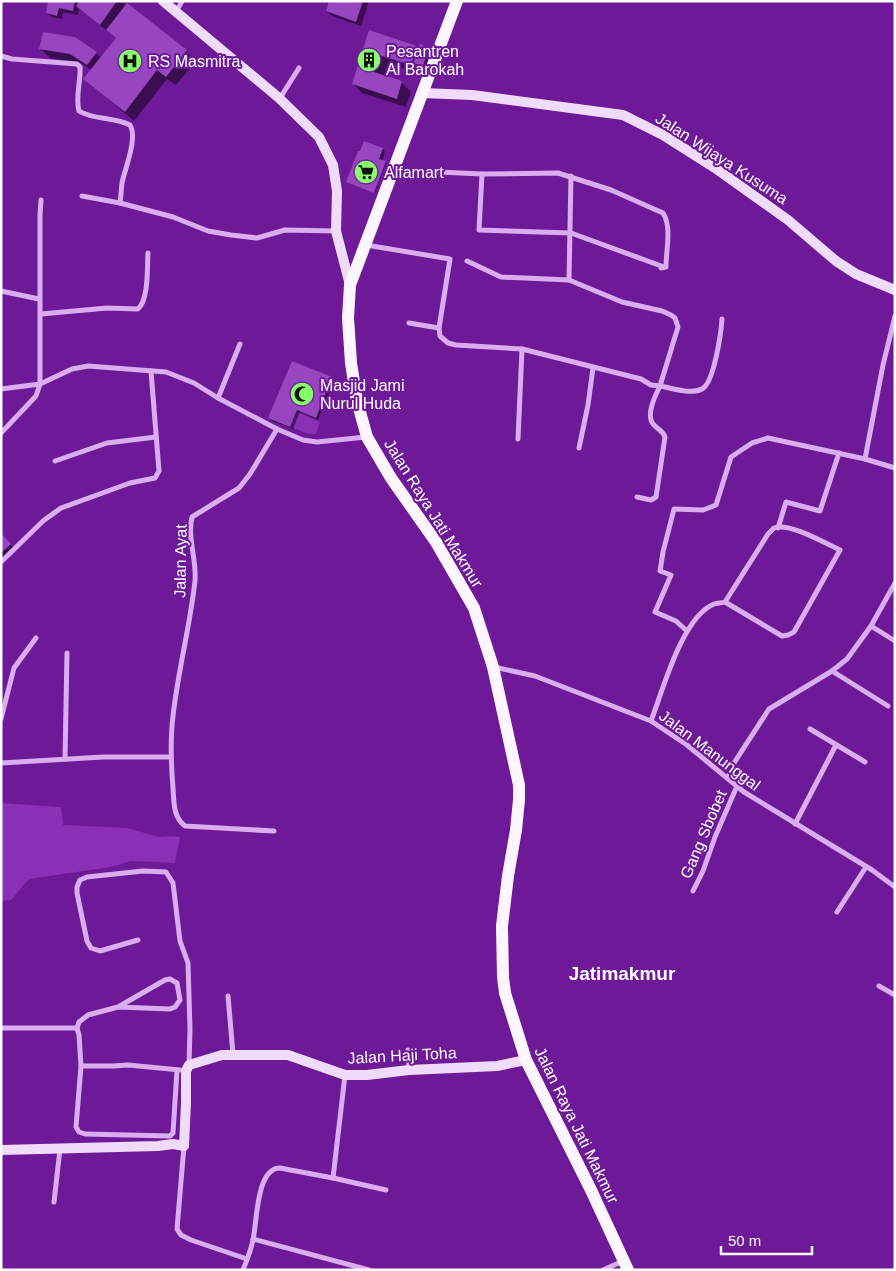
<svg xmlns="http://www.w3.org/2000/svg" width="896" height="1271" font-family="Arial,sans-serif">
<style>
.green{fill:#8930b6}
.shadow{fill:#0007}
.building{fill:#9746bf}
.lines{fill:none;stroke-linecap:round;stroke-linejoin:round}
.street{stroke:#daadf0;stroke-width:5}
.secondary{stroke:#f1dbfb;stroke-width:10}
.primary{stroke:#fdf6ff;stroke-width:12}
.labels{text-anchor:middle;stroke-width:4;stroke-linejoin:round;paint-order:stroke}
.poi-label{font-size:16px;fill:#fff;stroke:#6e1997;text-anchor:start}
.street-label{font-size:16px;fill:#fff;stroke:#6e1997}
.quarter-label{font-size:19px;font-weight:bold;fill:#fff;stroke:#6e1997}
</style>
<rect width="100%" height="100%" fill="#6e1997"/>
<g class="green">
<path d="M297 412 320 422 316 434H309L290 427Z"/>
<path d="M1 803 61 807 63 825 127 828 159 837 171 836 180 837 175 863 131 861 111 867 29 879 11 900 1 901Z"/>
</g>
<g class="shadow">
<path d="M49 1H121L186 51 196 61 176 85 167 79 134 121 85 79 91 70 81 63 50 58 41 49 96 53 101 58 117 39 79 8 78 15 63 12 62 19 52 17 47 13Z"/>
<path d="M331 1H369L361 26 332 16 327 11Z"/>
<path d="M370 31 417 47 419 49H428L431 51 426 68 423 67 420 74 389 63 384 77 402 83 411 92 406 107 362 93 353 83Z"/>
<path d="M365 142 383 149 385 152 382 161 386 163 375 193 349 183 366 155Z"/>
<path d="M331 378 334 381 318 420 300 412 293 429 272 421 270 418Z"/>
<path d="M1 535 15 549 1 562Z"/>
</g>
<g class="building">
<path d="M48 1H75L73 11 59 8 57 16 46 13Z"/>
<path d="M79 1H117L100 25 76 6Z"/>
<path d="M329 1H363L356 22 326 11Z"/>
<path d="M127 3 187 50 166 77 157 70 125 112 83 79 116 38 106 30Z"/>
<path d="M369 30 417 46 411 65 379 55 374 72 402 81 397 99 352 84Z"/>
<path d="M43 32 75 37 97 52 87 65 70 54 39 49Z"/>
<path d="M420 44 429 48 423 66 413 63Z"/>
<path d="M364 141 383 148 379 159 386 161 374 193 346 182 358 151H360Z"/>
<path d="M292 361 332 377 316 418 297 410 290 427 268 418Z"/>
<path d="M1 533 11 544 1 553Z"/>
</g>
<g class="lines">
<g class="street">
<path d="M176 12 182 1"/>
<path d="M1 56 12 59 77 64 80 67C81 81 75 98 79 111 93 120 114 117 130 125 138 138 125 168 122 183 121 190 121 197 120 203L173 217 208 231 231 235 257 238 285 230 336 231"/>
<path d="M280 98 299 68"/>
<path d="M395 170 482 174 558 173 611 190 663 213C672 227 666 250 666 267L661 268"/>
<path d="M482 174 479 230 571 233 664 267"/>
<path d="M82 196 120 203"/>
<path d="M366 245 450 259 439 328 440 336 448 343 456 345 522 349 641 379 651 385 660 386C655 396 645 416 654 425 659 430 663 431 665 437L656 497 651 500 637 497"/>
<path d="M467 261 501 277 569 280 622 302 662 311 671 315 675 318 678 327 660 386C672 388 691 395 702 389 714 383 721 333 722 319"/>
<path d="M569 280 571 176"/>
<path d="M1 291 39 299"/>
<path d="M41 314 107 308 138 309C149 299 147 267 148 253"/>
<path d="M409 323 439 328"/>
<path d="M1 389 40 384 72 369 88 366 166 372 194 383 218 398 277 429 303 440 317 442 366 437"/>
<path d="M218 398 240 344"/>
<path d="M1 433 36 396 40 384V215L41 200"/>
<path d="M518 439 522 349"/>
<path d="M579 448 588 405 593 368"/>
<path d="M865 459 883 365 895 316"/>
<path d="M55 461 107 443 156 437"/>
<path d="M778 528 786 502 820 511 839 453"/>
<path d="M1 562 43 521 61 508 130 483 155 478 159 471 151 371"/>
<path d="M871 626 895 641"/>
<path d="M687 631 676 621 655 612 671 575 660 571 663 552 674 509 703 510 716 505 731 457 752 443 768 438 865 459 895 468"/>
<path d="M494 667 535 676 651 721 687 745 744 792 872 870 895 887"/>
<path d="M832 671 888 706"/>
<path d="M1 719 14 668 36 638"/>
<path d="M651 721C663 690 682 617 714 604 717 603 722 603 725 602L768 534C769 533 773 529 774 528 789 522 825 543 840 550L794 632 788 635 782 636 725 602"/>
<path d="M810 729 865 762"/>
<path d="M65 759 67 653"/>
<path d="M1 763 103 757H170"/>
<path d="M728 778 734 763 769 709 832 671 847 659 871 626 895 583"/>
<path d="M795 824 836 745"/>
<path d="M274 831 185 826C173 817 174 802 173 788 171 764 170 740 173 716 178 671 190 626 195 581 197 560 187 538 192 517L239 488 250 474 277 429"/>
<path d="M693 891 703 871 715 837 737 786"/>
<path d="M837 912 866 867"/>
<path d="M138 940 100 951 91 948 87 941 77 893V887L80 880 87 877 143 871 166 872 173 883 180 941 188 963 190 1029 189 1065"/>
<path d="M879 986 895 995"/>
<path d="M228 996 233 1054"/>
<path d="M118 1007 170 1009 175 1007 180 1000 177 983 170 979 165 980 118 1007 88 1015 79 1022 77 1028 79 1035 81 1066 76 1127 79 1132 85 1134 170 1136 173 1133 177 1070"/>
<path d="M1 1028H77"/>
<path d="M408 1050 409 1070"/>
<path d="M81 1066H113L128 1065 180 1070"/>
<path d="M184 1146 177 1229 181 1235 191 1240 247 1259"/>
<path d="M333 1178 386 1190"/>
<path d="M54 1202 60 1149"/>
<path d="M253 1239 369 1270"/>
<path d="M243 1270C247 1260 251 1250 253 1240 257 1223 256 1168 280 1168L333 1178 345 1075"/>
<path d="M603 1270 623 1261"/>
</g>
<g class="secondary">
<path d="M163 1 279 98 319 137 333 165 337 191 336 231 350 285"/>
<path d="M422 93 472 95 623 115 663 135 715 168 788 220 836 261 856 274 895 290"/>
<path d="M1 1150 158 1146 173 1144 184 1146 186 1103V1071L189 1065 222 1055H288L345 1075H367L409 1070 497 1066 526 1060"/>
</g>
<path class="primary" d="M457 1 350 285 348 318 351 363 357 401 367 437 391 478 436 542 474 608 493 667 519 785V800L516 830 508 876 502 926 503 977 505 993 526 1060 591 1190 628 1270"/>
</g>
<defs>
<g id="building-disc" transform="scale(1.25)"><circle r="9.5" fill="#86ff6c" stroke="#6e1997"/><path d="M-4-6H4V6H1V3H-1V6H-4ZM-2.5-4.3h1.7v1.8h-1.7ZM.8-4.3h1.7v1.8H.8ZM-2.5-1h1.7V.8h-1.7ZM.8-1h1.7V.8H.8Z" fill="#111"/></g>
<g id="hospital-disc" transform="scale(1.25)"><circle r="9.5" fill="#86ff6c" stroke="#6e1997"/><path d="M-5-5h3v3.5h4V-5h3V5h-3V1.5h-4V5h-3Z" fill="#111"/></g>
<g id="supermarket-disc" transform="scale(1.25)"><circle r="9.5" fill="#86ff6c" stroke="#6e1997"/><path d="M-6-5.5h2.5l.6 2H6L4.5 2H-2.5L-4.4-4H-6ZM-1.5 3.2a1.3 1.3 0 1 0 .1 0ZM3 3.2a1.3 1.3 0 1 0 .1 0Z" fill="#111"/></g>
<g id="mosque-disc" transform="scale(1.25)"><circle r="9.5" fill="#86ff6c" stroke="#6e1997"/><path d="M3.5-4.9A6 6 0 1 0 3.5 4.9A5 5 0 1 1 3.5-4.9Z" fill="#111"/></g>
</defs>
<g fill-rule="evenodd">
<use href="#building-disc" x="369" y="60"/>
<use href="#hospital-disc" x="130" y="61"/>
<use href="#supermarket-disc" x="366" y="172"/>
<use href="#mosque-disc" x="302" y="394"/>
</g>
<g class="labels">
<g class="poi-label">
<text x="386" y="57">Pesantren<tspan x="386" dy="18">Al Barokah</tspan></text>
<text x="148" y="67">RS Masmitra</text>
<text x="384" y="178">Alfamart</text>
<text x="320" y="391">Masjid Jami<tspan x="320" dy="18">Nurul Huda</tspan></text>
</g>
<g class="street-label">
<text transform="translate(722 158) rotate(33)" y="6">Jalan Wijaya Kusuma</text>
<text transform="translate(434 513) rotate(58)" y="6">Jalan Raya Jati Makmur</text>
<text transform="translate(180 561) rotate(-89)" y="6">Jalan Ayat</text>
<text transform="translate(710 750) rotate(37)" y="6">Jalan Manunggal</text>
<text transform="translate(703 834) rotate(-67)" y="6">Gang Sbobet</text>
<text transform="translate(402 1055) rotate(-3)" y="6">Jalan Haji Toha</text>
<text transform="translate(577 1125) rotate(64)" y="6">Jalan Raya Jati Makmur</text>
</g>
<g class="quarter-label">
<text x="622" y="980">Jatimakmur</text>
</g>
</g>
<rect width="896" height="1271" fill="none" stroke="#ffffff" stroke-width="5"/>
<path d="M721 1246v8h91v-8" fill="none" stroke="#ffffff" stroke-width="2.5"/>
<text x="728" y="1246" font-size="15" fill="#ffffff" stroke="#6e1997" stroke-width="4" paint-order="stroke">50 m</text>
</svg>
